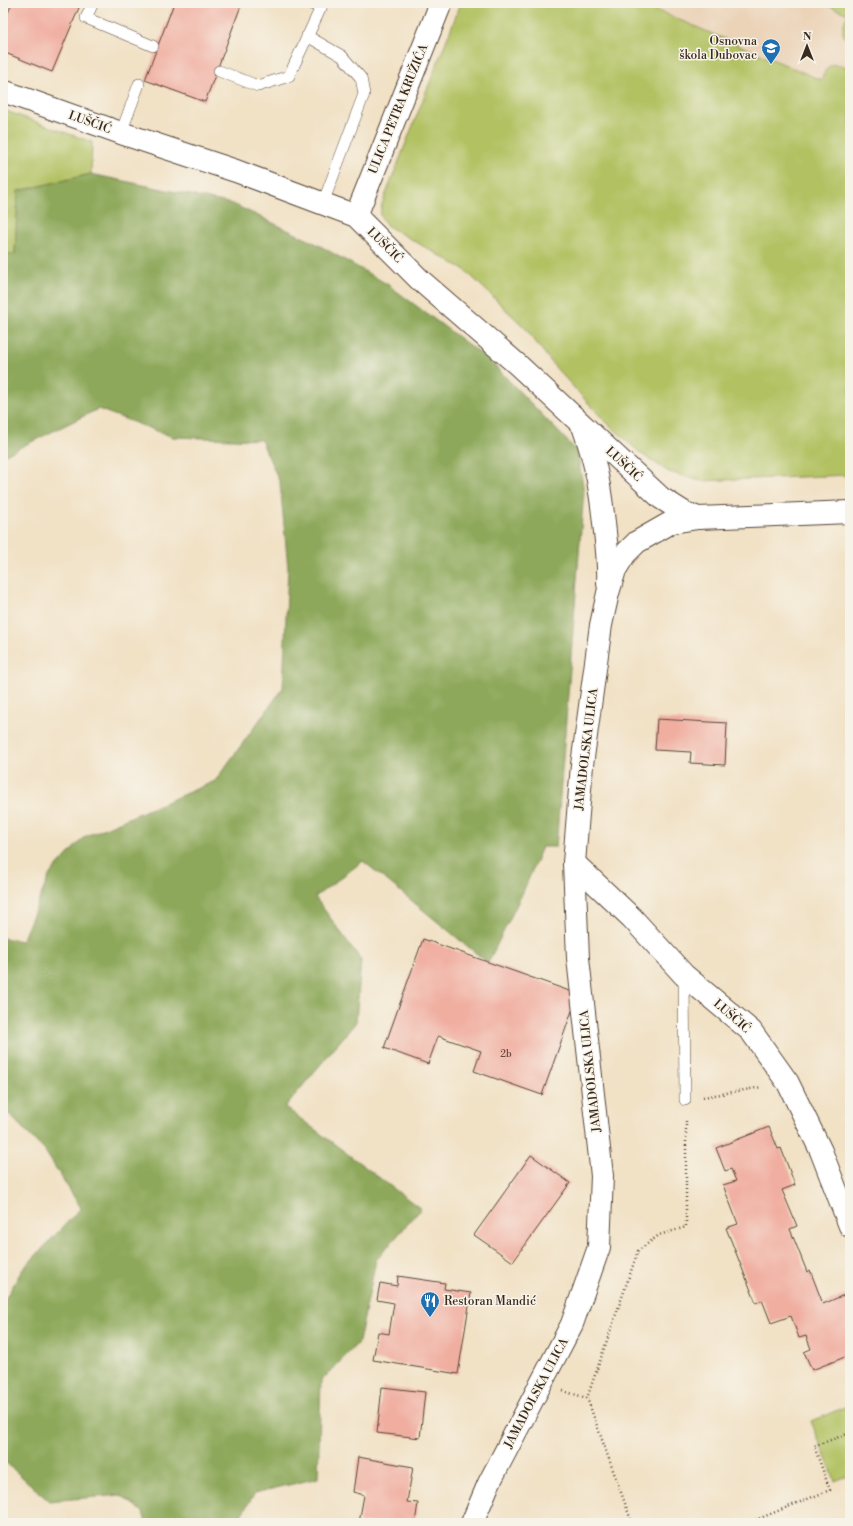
<svg xmlns="http://www.w3.org/2000/svg" width="853" height="1526" font-family="'Libre Bodoni',serif">
<style>
.built{fill:#ebd3b8}
.green{fill:#b2c264;stroke:#767641}
.forest{fill:#8da85a;stroke:#64693c}
.building{fill:#f0aea0}
.lines{fill:none;stroke-linecap:round;stroke-linejoin:round}
.lane-casing{stroke:#564537;stroke-width:12}
.street-casing{stroke:#564537;stroke-width:24}
.primary-casing{stroke:#564537;stroke-width:24}
.path{stroke:#564537;stroke-width:2.5;stroke-dasharray:1 3;stroke-linecap:butt}
.lane{stroke:#fff;stroke-width:11}
.street{stroke:#fff;stroke-width:22}
.primary{stroke:#fff;stroke-width:22}
.labels{text-anchor:middle;stroke-width:3;stroke-linejoin:round;paint-order:stroke}
.number-label{font-size:10px;fill:#684b3e}
.poi-label{font-size:12px;fill:#3b2a1e;stroke:#f7f3e8;text-anchor:end}
.street-label{font-size:12px;fill:#3b2a1e;stroke:#f7f3e8}
</style>
<rect width="100%" height="100%" fill="#f7f3e8"/>
<filter id="ink" filterUnits="userSpaceOnUse"><feTurbulence type="fractalNoise" baseFrequency=".025" numOctaves="2"/><feDisplacementMap in="SourceGraphic" scale="8" xChannelSelector="R" yChannelSelector="G"/><feConvolveMatrix kernelMatrix="1 2 1 2 8 2 1 2 1" color-interpolation-filters="sRGB"/></filter>
<filter id="wash" filterUnits="userSpaceOnUse"><feTurbulence type="fractalNoise" baseFrequency=".012" numOctaves="4" result="noise"/><feDisplacementMap in="SourceGraphic" scale="16" xChannelSelector="R" yChannelSelector="G"/><feGaussianBlur stdDeviation="0.9" result="paint"/><feColorMatrix in="noise" values="0 0 0 0 0 0 0 0 0 0 0 0 0 0 0 0 0 1.4 0 .05"/><feComposite in="paint" operator="in"/></filter>
<g filter="url(#wash)">
<rect width="100%" height="100%" fill="#f1e1c5"/>
<path class="built" d="M533 3H850V126Z"/>
<g class="green">
<path d="M461 3H640L821 80C829 64 829 62 847 67L850 59V475L701 481 669 472 640 453 603 419 555 367 525 328 465 270 386 225 380 215 382 204Z"/>
<path d="M822 3H850V43C839 36 843 24 848 14Z"/>
<path d="M3 110 92 142 91 174 18 191 15 254H3Z"/>
<path d="M850 1405V1475L835 1481 811 1421Z"/>
</g>
<path class="forest" d="M91 174 233 204 315 243 387 284 489 360 577 451 584 491 556 847H542L523 892 488 963 363 861 315 897 361 960 356 1022 285 1107 421 1209 376 1260 359 1342 321 1381 318 1478 255 1493 236 1523H146L143 1512 121 1495 49 1501 3 1460V1303L22 1270 81 1208 45 1151 3 1108V938L22 941 50 874 84 837 215 781 283 688 288 568 280 483 261 440 173 437 98 409 3 456V254H15L18 191Z"/>
<g id="blocks">
<g class="building">
<path d="M12 3H81L52 72 3 52V25Z"/>
<path d="M174 3H242L205 102 145 80Z"/>
<path d="M657 719 727 723 725 765 690 763 691 752 655 750Z"/>
<path d="M423 939 578 994 542 1095 474 1071 481 1051 438 1036 428 1064 384 1048Z"/>
<path d="M769 1127 778 1149 781 1148 795 1185 782 1190 797 1226 790 1229 807 1272 810 1270 823 1304 844 1295 850 1310V1355L812 1370 804 1352 811 1349 806 1336 799 1338 791 1316 771 1323 762 1300 756 1303 726 1228 738 1224 723 1185 736 1181 731 1169 725 1171 716 1148Z"/>
<path d="M531 1155 570 1183 513 1262 474 1235Z"/>
<path d="M398 1276 445 1283 444 1289 471 1293 458 1374 373 1360 378 1332 389 1334 394 1303 377 1300 380 1283 397 1286Z"/>
<path d="M382 1387 425 1392 420 1438 377 1433Z"/>
<path d="M358 1457 413 1467 407 1502 418 1503 415 1523H359L364 1495 353 1492Z"/>
</g>
</g>
</g>
<g filter="url(#ink)">
<use href="#blocks" fill-opacity="0" stroke="#564537" stroke-width="1"/>
<g class="lines">
<g class="lane-casing">
<g id="lane">
<path d="M93 3 86 18 153 46"/>
<path d="M309 3 321 8"/>
<path d="M307 36 342 56 361 78 364 94 323 203"/>
<path d="M219 71 258 86 289 76 323 3"/>
<path d="M121 133 139 84"/>
<path d="M684 976 685 1100"/>
</g>
</g>
<g class="street-casing">
<g id="street">
<path d="M3 91 121 133 236 171 356 216 420 280 518 365 661 498 685 513 698 518"/>
<path d="M356 216 441 3"/>
<path d="M584 429C597 466 601 493 605 532 607 549 609 566 608 584"/>
<path d="M574 863 632 918 684 975 751 1031 788 1083 821 1151 850 1226"/>
<path d="M472 1523 489 1483 572 1324 599 1247 602 1176 578 958 574 863 582 765 601 625 608 593 615 570 625 554 637 542 672 522 698 518"/>
</g>
</g>
<g class="primary-casing">
<path id="primary" d="M698 518 850 512"/>
</g>
<g class="path">
<path d="M847 55 850 56"/>
<path d="M703 1097 762 1087"/>
<path d="M563 1391 587 1398"/>
<path d="M632 1523 587 1398 638 1251 659 1235 686 1227V1118"/>
<path d="M748 1523 830 1490 814 1446 850 1433"/>
</g>
<use href="#lane" class="lane"/>
<use href="#street" class="street"/>
<use href="#primary" class="primary"/>
</g>
</g>
<defs>
<g id="school-pin" transform="scale(1)"><path d="M0 17L-7.5 6A9.5 9.5 0 1 1 7.5 6Z" fill="#1f6fb2" stroke="#f7f3e8"/><path d="M0-5L7-2L0 1L-7-2ZM-4 1L0 2.5L4 1V4Q0 6-4 4Z" fill="#fff"/></g>
<g id="restaurant-pin" transform="scale(1)"><path d="M0 17L-7.5 6A9.5 9.5 0 1 1 7.5 6Z" fill="#1f6fb2" stroke="#f7f3e8"/><path d="M-5-6h1v4h1v-4h1v4h1v-4h1v5L-1.5 .5V6h-2V.5L-5-1ZM5-6V6H3V1.5H1.5Q1.5-4 5-6Z" fill="#fff"/></g>
</defs>
<g fill-rule="evenodd">
<use href="#school-pin" x="771" y="48"/>
<use href="#restaurant-pin" x="430" y="1301"/>
</g>
<g class="labels">
<g class="number-label">
<text x="506" y="1057">2b</text>
</g>
<g class="poi-label">
<text x="757" y="45">Osnovna<tspan x="757" dy="14">škola Dubovac</tspan></text>
<text x="444" y="1305" text-anchor="start">Restoran Mandić</text>
</g>
<g class="street-label">
<text transform="translate(398 109) rotate(-68)" y="4">ULICA PETRA KRUŽIĆA</text>
<text transform="translate(90 122) rotate(20)" y="4">LUŠČIĆ</text>
<text transform="translate(385 245) rotate(45)" y="4">LUŠČIĆ</text>
<text transform="translate(624 464) rotate(43)" y="4">LUŠČIĆ</text>
<text transform="translate(586 749) rotate(-83)" y="4">JAMADOLSKA ULICA</text>
<text transform="translate(732 1016) rotate(41)" y="4">LUŠČIĆ</text>
<text transform="translate(590 1071) rotate(-96)" y="4">JAMADOLSKA ULICA</text>
<text transform="translate(536 1393) rotate(-62)" y="4">JAMADOLSKA ULICA</text>
</g>
</g>
<rect width="853" height="1526" fill="none" stroke="#f7f3e8" stroke-width="16"/>
<g transform="translate(807 46)" stroke="#f7f3e8" stroke-width="3" paint-order="stroke">
<path d="M0-3L7 15L0 10L-7 15Z" fill="#3b2a1e"/>
<text y="-6" font-size="11" font-weight="bold" text-anchor="middle" fill="#3b2a1e">N</text>
</g>
</svg>
